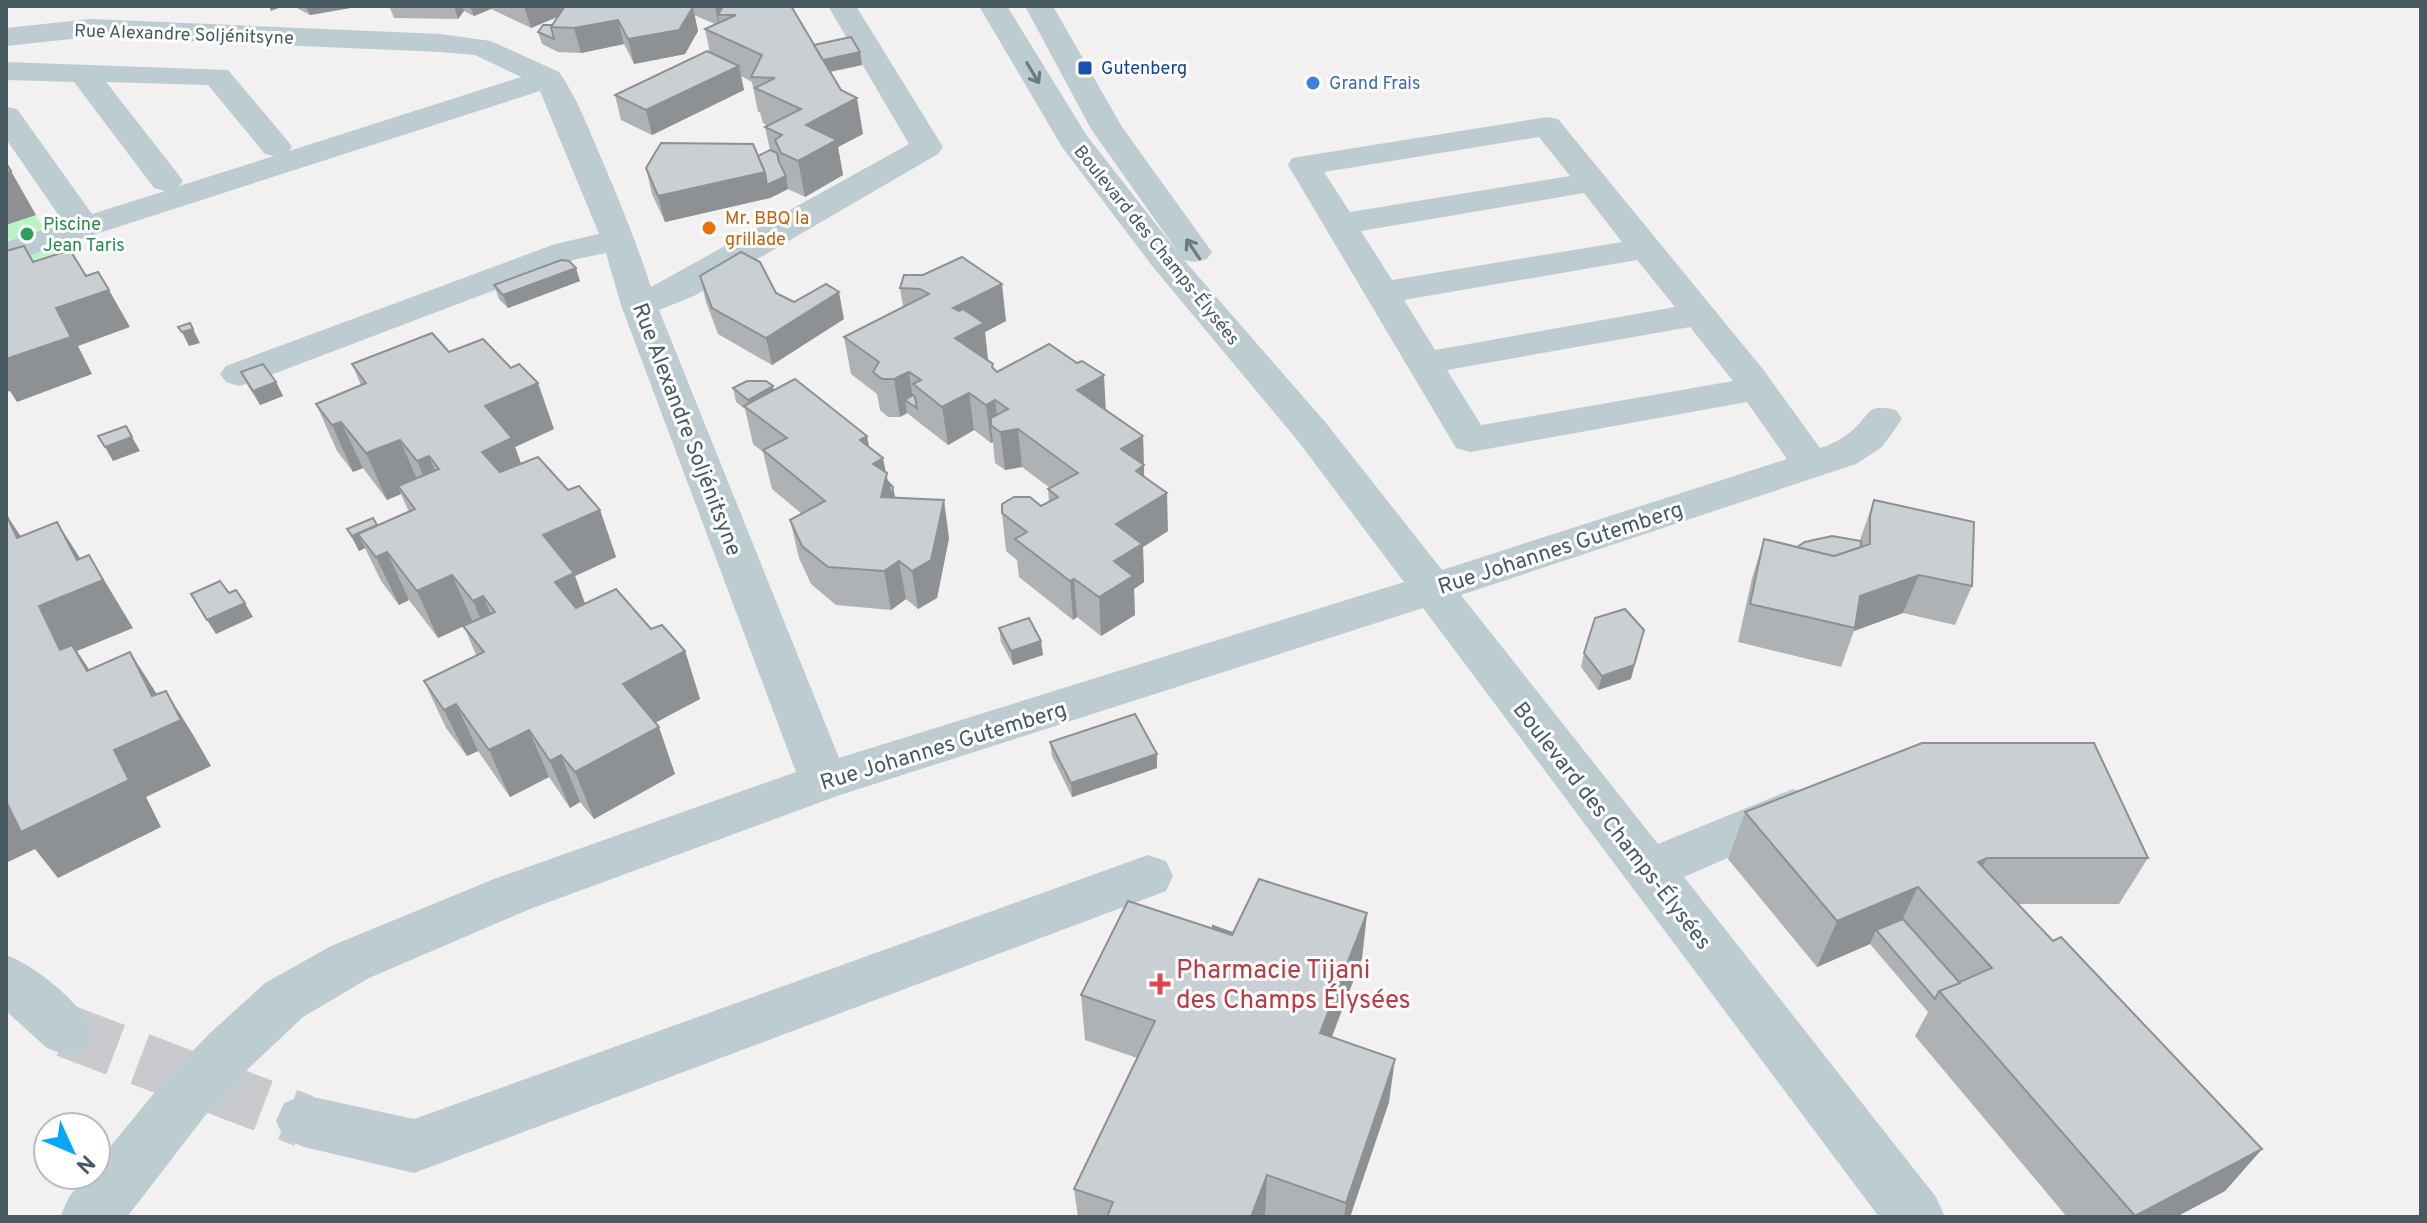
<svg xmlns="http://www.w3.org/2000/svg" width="2427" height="1223" font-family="Overpass,sans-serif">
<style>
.green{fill:#bbf4c4}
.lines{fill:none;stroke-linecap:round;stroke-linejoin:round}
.minor-tunnel{stroke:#c8cacd;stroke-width:53;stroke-dasharray:53 26;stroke-linecap:butt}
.minor{fill:#bcccd1;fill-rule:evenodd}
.wall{fill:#aeb2b5}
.shaded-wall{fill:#8d9194}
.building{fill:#cacfd3;stroke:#8d9194;stroke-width:2}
.oneway{stroke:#697c82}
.transit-dot{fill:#1a4fb4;stroke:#fff;stroke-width:3}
.shop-dot{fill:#3f7fe0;stroke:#fff;stroke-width:3}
.food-dot{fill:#e8710a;stroke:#fff;stroke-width:3}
.leisure-dot{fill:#2e9e5b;stroke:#fff;stroke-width:3}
.health-dot{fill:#e0444e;stroke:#fff;stroke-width:3}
.labels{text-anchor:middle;stroke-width:6;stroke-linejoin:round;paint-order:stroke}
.far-street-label{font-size:18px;fill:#465a60;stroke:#fff}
.far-transit-label{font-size:18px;fill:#164399;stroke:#fff;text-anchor:start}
.far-shop-label{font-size:18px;fill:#366cbe;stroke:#fff;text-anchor:start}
.far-food-label{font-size:18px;fill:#c56008;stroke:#fff;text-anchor:start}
.far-leisure-label{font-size:18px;fill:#27864d;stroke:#fff;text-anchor:start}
.street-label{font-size:22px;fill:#465a60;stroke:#fff}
.near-health-label{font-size:26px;fill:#be3a42;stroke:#fff;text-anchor:start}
</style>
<rect width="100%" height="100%" fill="#f3f0f1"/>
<path class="green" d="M6 168 59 252 6 270Z"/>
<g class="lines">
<path class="minor-tunnel" d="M66 1031 304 1121"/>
<g class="minor">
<path d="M828 6H856L943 147 938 154 694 296 659 310 839 758 1404 582 1298 441 1153 267 1062 147 979 6H1007L1087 136 1180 255 1091 129 1025 6H1053L1122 127 1212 252 1207 259 1195 262 1184 260 1326 423 1442 570 1787 459 1747 402 1470 452 1456 448 1288 165 1292 158 1547 117 1558 119 1762 368 1820 448C1831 445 1845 437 1854 429 1871 413 1867 403 1896 410L1902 419 1882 447 1856 464 1461 595 1658 844 1793 789 1810 794 1818 808 1810 822 1684 877 1936 1197 1945 1217H1879L1423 608 840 795 530 909 369 978 303 1017 249 1068 204 1117 127 1217H60L69 1197 87 1175H96V1164L164 1081 209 1034 265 983 331 946 494 879 796 772 621 305 606 253 577 259 252 382 239 386 226 382 220 374 226 366 555 244 599 234 540 91 6 263V242L64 223 6 139V107L17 109 92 214 165 191 154 188 74 82 6 80V62L228 70 287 140 292 147 289 151 521 77 475 55 440 52 90 37 6 46V28L90 19 440 34 491 41 559 72C578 99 589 130 602 160 620 202 637 244 651 287L909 144ZM106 82 208 85 265 154 274 156 179 186 183 181 178 174ZM1539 137 1570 176 1350 212 1324 172ZM1584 193 1622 242 1392 280 1361 231ZM1637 260 1675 307 1435 350 1404 300ZM1690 327 1733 381 1481 425 1447 370Z"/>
<path d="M1148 855 1166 861 1173 876 1166 891 414 1173 304 1147 284 1139 276 1121 284 1103 304 1095 414 1119Z"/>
<path d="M6 955C36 966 80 1002 93 1031L85 1048 66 1055 47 1048 6 1011Z"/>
</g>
</g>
<g class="wall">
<path d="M293 6H791L814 45 860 52 862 65 830 72 863 134 838 147 843 175 805 197 788 189 770 198 665 222 652 194 646 168 758 156 770 150 765 127 768 126 763 123 760 112H758L752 82 741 76 744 90 652 135 621 120 615 95 710 53 705 29 715 24 694 15 698 31 685 54 634 64 624 44 581 53 558 52 542 44 538 32 552 25 558 16 531 28 491 9 474 16 464 11 458 19 394 18 390 8 362 6 310 15Z"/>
<path d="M904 275 1006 321 985 332 988 360 993 369 997 372 1106 410 1143 436 1144 477 1168 531 1143 547 1144 582 1134 589 1135 615 1101 636 1077 617 1073 620 1019 577 1017 560 1006 551 1002 513 1041 506 1049 502 1048 489 1050 488 1022 467 1005 470 995 463 993 442 991 443 974 430 948 445 907 413 900 417H888L880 410 877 394 851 374 844 337 903 307 900 288Z"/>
<path d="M700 276 776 293 794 302 844 319 772 365 718 334 706 302Z"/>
<path d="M580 281 508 308 499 299 494 285Z"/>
<path d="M449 352 554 429 515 447 521 464 600 510 616 557 575 576 585 604 651 629 685 651 700 699 655 722 675 774 594 819 580 802 570 808 549 777 510 797 478 751 467 756 446 728 424 681 476 655 464 626 438 638 409 600 399 605 381 581 365 548 359 551 347 529 378 526 409 512 401 494 387 500 363 468 353 472 337 451 316 404 361 385 352 364Z"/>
<path d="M241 373 276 382 283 396 260 405 248 386Z"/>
<path d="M733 388 774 390 867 436 869 447 885 472 895 498 949 538 937 598 918 609 906 599 891 610 836 605 811 584 799 558 790 520 802 514 772 489 763 452 753 444 745 409 736 402Z"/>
<path d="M1874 500 1972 586 1955 625 1903 613 1854 631 1841 667 1738 642 1752 578 1764 539 1797 547 1860 540Z"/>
<path d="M999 628 1043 655 1013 665 1001 642Z"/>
<path d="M1584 653 1631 679 1598 690 1581 667Z"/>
<path d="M1050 742 1157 754V768L1072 797 1052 756Z"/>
<path d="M1745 812 2148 858 2119 904H2018L2053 941 2262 1149 2225 1191 2176 1217H2067L1915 1036 1928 1012 1870 944 1817 967 1728 859Z"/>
<path d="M1367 913 1362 958 1332 1037 1389 1102 1350 1217H1078L1074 1189 1137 1058 1085 1040 1081 995 1213 928 1233 933Z"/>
</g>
<g class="shaded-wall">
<path d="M269 6H284L271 11Z"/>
<path d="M306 6H362L310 15Z"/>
<path d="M454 6H462L464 11 458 19Z"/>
<path d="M470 6H490L491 9 474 16Z"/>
<path d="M524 6H565L567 13 531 28Z"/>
<path d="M715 6H766L736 15H718L720 26H719Z"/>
<path d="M693 7 698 31 685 54 634 64 628 39Z"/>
<path d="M618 20 624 44 581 53 574 28Z"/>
<path d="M860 52 862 65 818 74 816 61Z"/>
<path d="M739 66 744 90 652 135 646 110Z"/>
<path d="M857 98 863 134 838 147 843 175 805 197 798 161 806 125Z"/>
<path d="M11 171 36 215 6 225V172Z"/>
<path d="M765 172 786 176 788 189 770 198 665 222 658 196Z"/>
<path d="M576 268 580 281 508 308 503 295Z"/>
<path d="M1002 284 1006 321 985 332 988 360 960 376 953 308Z"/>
<path d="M109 290 130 327 78 346 92 374 17 402 10 391 6 392V359L56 308Z"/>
<path d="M839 292 844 319 772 365 766 338Z"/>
<path d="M193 329 200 343 189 346 182 332Z"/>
<path d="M909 372 914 406 905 400 907 413 900 417 894 379Z"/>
<path d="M1104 375 1106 413 1077 390Z"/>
<path d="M276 382 283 396 260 405 253 391Z"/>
<path d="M538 383 554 429 515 447 529 485 501 498 482 452 485 406Z"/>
<path d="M773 386 776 400 750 411 748 400Z"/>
<path d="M969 393 974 430 948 445 942 407Z"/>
<path d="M995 400 999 431 991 425 993 442 991 443 986 405Z"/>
<path d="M341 422 363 468 353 472 332 425Z"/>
<path d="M1018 429 1022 467 1005 470 1000 432Z"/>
<path d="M867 436 874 474 860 440Z"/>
<path d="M1143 436 1145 504 1121 449Z"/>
<path d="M132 437 140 451 113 461 105 447Z"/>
<path d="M400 440 420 486H398L401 494 387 500 366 453Z"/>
<path d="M429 456 448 503 437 508 417 461Z"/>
<path d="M883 458 891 498 893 487 896 501 881 497 873 464Z"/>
<path d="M1167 493 1168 531 1143 547 1144 582 1134 589 1135 615 1101 636 1099 597 1114 561 1116 524Z"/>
<path d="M944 500 949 538 937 598 918 609 912 571Z"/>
<path d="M600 510 616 557 575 576 591 620 573 630 555 582 543 535Z"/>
<path d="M6 514 37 561 17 538Z"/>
<path d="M57 522 87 569 89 555 133 628 77 651 104 692 87 671 60 650 39 606 77 560Z"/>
<path d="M377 525 358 534 365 548 359 551 352 536Z"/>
<path d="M387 552 409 600 399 605 376 557Z"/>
<path d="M899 561 906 599 891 610 884 571Z"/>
<path d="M452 575 473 622 438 638 417 591Z"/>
<path d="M1919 575 1903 613 1854 631 1860 596Z"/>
<path d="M1074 579 1077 617 1073 620 1070 581Z"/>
<path d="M483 596 503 643 493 648 473 601Z"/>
<path d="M245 603 253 617 216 634 207 620Z"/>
<path d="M1644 630 1631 679 1598 690 1602 676Z"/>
<path d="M1041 641 1043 655 1013 665 1011 651Z"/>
<path d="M685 651 700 699 640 731 623 684Z"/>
<path d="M130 652 160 699 166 691 195 738 211 766 146 797 161 827 58 878 35 849 6 863V801L114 750 152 696Z"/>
<path d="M456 704 478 751 467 756 444 710Z"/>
<path d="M659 727 675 774 594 819 575 772Z"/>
<path d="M529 730 549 777 510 797 489 750Z"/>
<path d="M1157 754V768L1072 797 1071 783Z"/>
<path d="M561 755 580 802 570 808 550 761Z"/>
<path d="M1987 858 1963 904 1978 862Z"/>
<path d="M1918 887 1896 932 1876 930 1870 944 1817 967 1837 921Z"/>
<path d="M1367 913 1362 958 1316 1077 1320 1033Z"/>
<path d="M1395 1059 1389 1102 1350 1217H1344L1346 1203Z"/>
<path d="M2262 1149 2225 1191 2176 1217H2134Z"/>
<path d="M1267 1175 1265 1217H1251Z"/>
</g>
<g class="building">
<path d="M565 6H690L693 7 679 30 628 39 618 20 574 28 551 27Z"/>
<path d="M723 6H791L841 90 857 98 806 125 837 140 798 161 781 153 775 140 782 135 765 127 801 109 755 88 775 78 751 77 762 55 705 29 736 15H718Z"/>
<path d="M543 25H552L551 27 554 39 538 32Z"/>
<path d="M851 37 860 52 823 60 814 45Z"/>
<path d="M707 51 739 66 646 110 615 95Z"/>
<path d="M661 143 753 144 765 172 658 196 646 168Z"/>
<path d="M770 150 777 153 779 162 786 176 767 185 765 172 758 156Z"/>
<path d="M6 163 11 171 6 172Z"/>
<path d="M24 246 33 262 70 250 86 276 98 272 109 290 56 308 71 337 6 359V251Z"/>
<path d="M741 252 760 262 776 293 794 302 826 284 839 292 766 338 712 308 700 276Z"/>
<path d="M962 257 1002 284 953 308 959 311 963 309 984 323 955 338 993 364 992 367 997 372 1049 344 1077 363 1082 361 1104 375 1077 390 1143 436 1121 449 1144 465 1136 471 1167 493 1116 524 1142 544 1114 561 1133 576 1099 597 1074 579 1070 581 1015 539 1027 532 1002 513V504L1014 497H1030L1041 506 1058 497 1048 489 1078 473 1018 429 1000 432 991 425V418L1008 409 995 400 986 405 969 393 942 407 913 384 921 380 909 372 894 379H882L873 372 879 362 844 337 929 294 920 289 900 288 904 275H923Z"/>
<path d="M561 260 569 261 576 268 503 295 494 285Z"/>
<path d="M190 323 193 329 182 332 178 327Z"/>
<path d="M432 333 449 352 483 339 511 368 519 364 538 383 485 406 512 438 482 452 500 472 538 457 568 490 579 486 600 510 543 535 574 573 555 582 576 608 616 589 651 629 662 625 685 651 623 684 659 727 575 772 561 755 550 761 529 730 489 750 456 704 444 710 424 681 484 652 463 626 495 612 483 596 473 601 452 575 417 591 387 552 376 557 358 534 415 509 398 486 439 469 429 456 417 461 400 440 366 453 341 422 332 425 316 404 366 383 352 364Z"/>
<path d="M263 364 276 382 253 391 241 372Z"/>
<path d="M795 379 867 436 860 440 883 458 873 464 887 473 881 497 944 500 931 560 912 571 899 561 884 571 828 567 802 546 790 520 825 501 763 450 787 438 744 406Z"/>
<path d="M747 381H766L773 386 748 400 733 388Z"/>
<path d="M913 395 915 397 917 408 905 400Z"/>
<path d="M126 426 132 437 105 447 98 436Z"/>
<path d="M889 483 893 487 891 498Z"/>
<path d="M1874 500 1974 522 1972 586 1919 575 1860 596 1855 628 1750 604 1764 539 1834 556 1870 544V516Z"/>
<path d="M6 514 17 538 57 522 77 560 89 555 103 580 39 606 60 650 72 645 87 671 130 652 152 696 166 691 181 720 114 750 129 780 21 832 6 801Z"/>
<path d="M373 518 377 525 352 536 347 529Z"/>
<path d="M1832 536 1861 541V547L1834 556 1797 547 1805 542Z"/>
<path d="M220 581 229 593 236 590 245 603 207 620 191 594Z"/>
<path d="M1625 609 1644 630 1634 665 1602 676 1584 653 1595 618Z"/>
<path d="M1029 618 1041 641 1011 651 999 628Z"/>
<path d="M1135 714 1157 754 1071 783 1050 742Z"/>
<path d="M1922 743H2094L2148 858H1987L1978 862 2053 941 2061 937 2262 1149 2135 1216 1939 991 1992 968 1918 887 1837 921 1745 812Z"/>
<path d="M1259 879 1367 913 1320 1033 1395 1059 1346 1203 1267 1175 1251 1217H1107L1113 1202 1074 1189 1155 1021 1081 995 1128 901 1232 935Z"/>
<path d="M1903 919 1960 983 1939 991 1935 999 1876 930Z"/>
<path d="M1213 926 1233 933 1232 935 1213 928Z"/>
</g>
<defs><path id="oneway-shaft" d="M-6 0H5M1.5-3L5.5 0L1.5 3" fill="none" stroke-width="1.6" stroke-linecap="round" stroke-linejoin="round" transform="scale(2)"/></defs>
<g class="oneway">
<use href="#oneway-shaft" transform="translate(1033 73) rotate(59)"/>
<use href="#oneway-shaft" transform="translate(1193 249) rotate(-124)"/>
</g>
<rect class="transit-dot" x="1077" y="60" width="16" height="16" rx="4"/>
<circle class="shop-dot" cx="1313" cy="83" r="8"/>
<circle class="food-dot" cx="709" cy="228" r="8"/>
<circle class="leisure-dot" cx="27" cy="234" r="8"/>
<path class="health-dot" d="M1156 972h8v8h8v8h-8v8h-8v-8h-8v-8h8z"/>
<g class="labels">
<g class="far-street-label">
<text transform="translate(184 34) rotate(2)" y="6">Rue Alexandre Soljénitsyne</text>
<text transform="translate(1157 245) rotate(51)" y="6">Boulevard des Champs-Élysées</text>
</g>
<g class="far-transit-label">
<text x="1101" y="74">Gutenberg</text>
</g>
<g class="far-shop-label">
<text x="1329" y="89">Grand Frais</text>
</g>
<g class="far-food-label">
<text x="725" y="224">Mr. BBQ la<tspan x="725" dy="21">grillade</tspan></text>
</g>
<g class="far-leisure-label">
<text x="43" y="230">Piscine<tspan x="43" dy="21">Jean Taris</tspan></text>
</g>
<g class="street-label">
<text transform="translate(688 429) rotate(69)" y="8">Rue Alexandre Soljénitsyne</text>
<text transform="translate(1560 547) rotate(-18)" y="8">Rue Johannes Gutemberg</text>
<text transform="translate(943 745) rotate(-17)" y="8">Rue Johannes Gutemberg</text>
<text transform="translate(1613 825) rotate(52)" y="8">Boulevard des Champs-Élysées</text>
</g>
<g class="near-health-label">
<text x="1176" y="978">Pharmacie Tijani<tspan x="1176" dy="30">des Champs Élysées</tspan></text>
</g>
</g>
<rect width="2427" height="1223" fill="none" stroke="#465a60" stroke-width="16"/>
<g transform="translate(72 1151) rotate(134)"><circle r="38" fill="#ffffff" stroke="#b5bdbf" stroke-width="2"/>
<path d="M0-6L14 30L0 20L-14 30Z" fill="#06a7f7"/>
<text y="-12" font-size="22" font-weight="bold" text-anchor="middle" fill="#465a60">N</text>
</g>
</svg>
